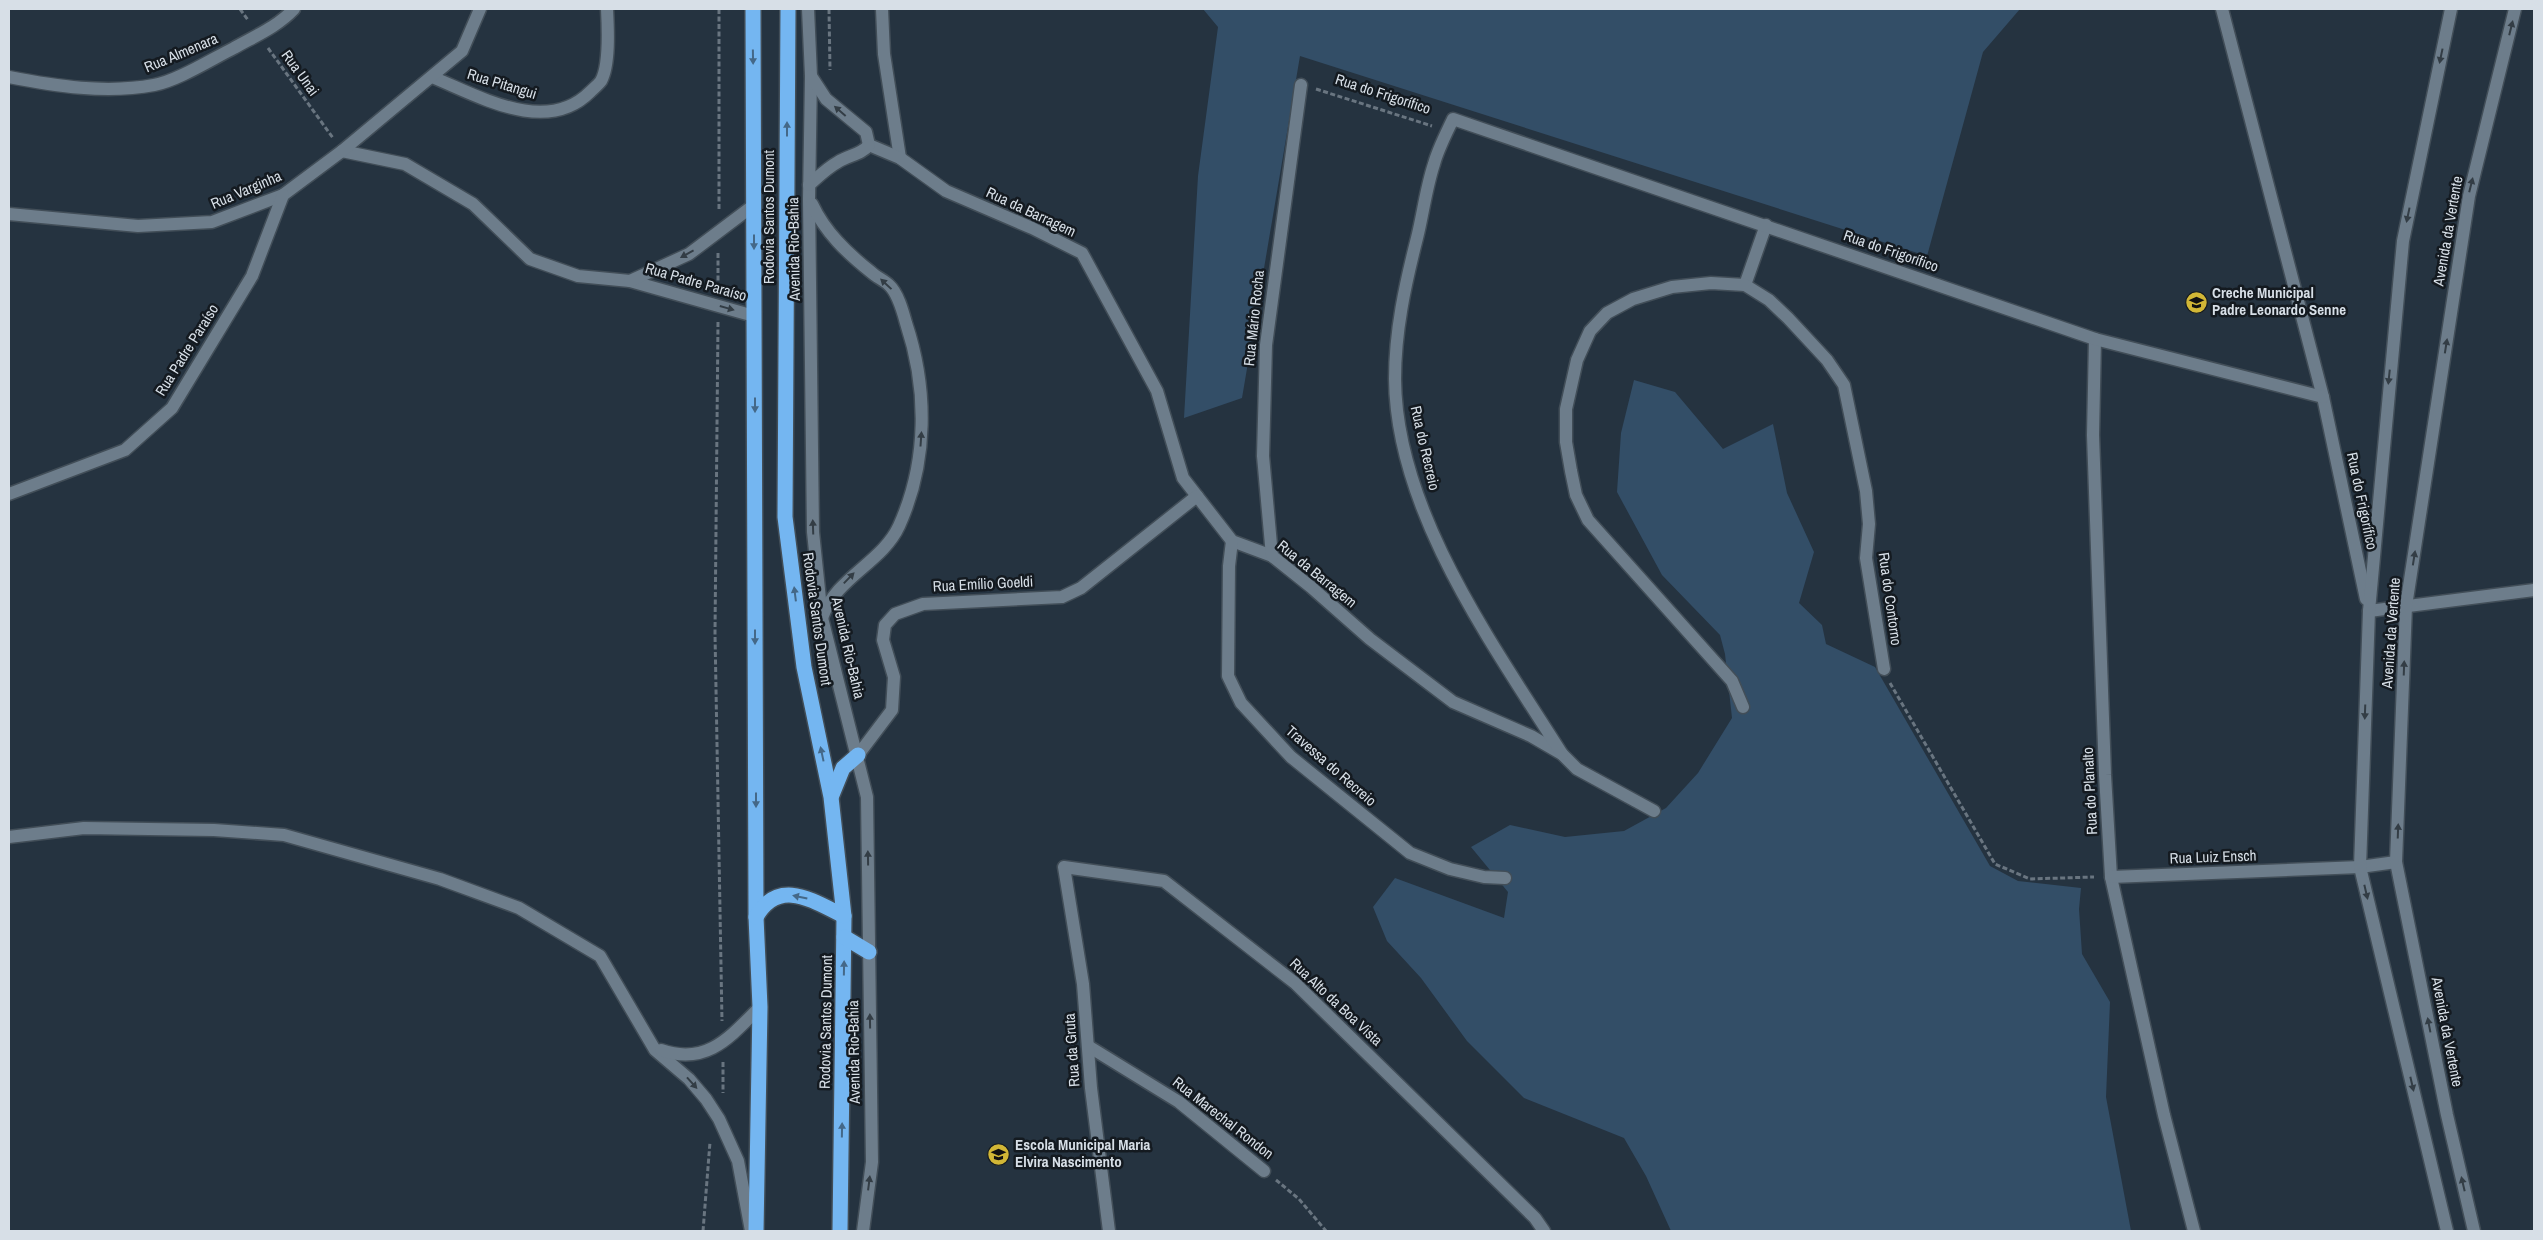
<svg xmlns="http://www.w3.org/2000/svg" width="2543" height="1240" font-family="'Archivo Narrow',sans-serif">
<style>
.green{fill:#334e67}
.lines{fill:none;stroke-linecap:round;stroke-linejoin:round}
.minor-casing{stroke:#424e58;stroke-width:15}
.highway-casing{stroke:#424e58;stroke-width:18}
.path{stroke:#697580;stroke-width:3;stroke-dasharray:5 2.5;stroke-linecap:butt}
.minor{stroke:#6d7d8b;stroke-width:12}
.highway{stroke:#74b6f1;stroke-width:15}
.oneway{fill:#333d45}
.oneway2{fill:#446888}
.labels{text-anchor:middle;stroke-width:5;stroke-linejoin:round;paint-order:stroke}
.street-label{font-size:15px;fill:#d7dfe7;stroke:#141a20}
.poi-label{font-size:15px;font-weight:bold;fill:#d7dfe7;stroke:#141a20;text-anchor:start}
</style>
<rect width="100%" height="100%" fill="#253340"/>
<g class="green">
<polygon points="1203,9 2020,9 1983,52 1927,256 1300,56 1242,398 1184,418 1198,176 1218,27"/>
<polygon points="1634,380 1675,392 1723,449 1773,424 1787,493 1814,552 1799,603 1822,625 1826,644 1875,667 1990,866 2018,881 2081,888 2079,909 2082,954 2110,1002 2106,1097 2131,1231 1671,1231 1646,1176 1624,1138 1524,1098 1467,1041 1421,978 1387,941 1373,907 1395,878 1504,918 1508,892 1471,847 1510,825 1565,837 1624,831 1666,808 1698,773 1732,718 1725,654 1720,635 1662,575 1617,492 1621,433"/>
</g>
<g class="lines">
<defs>
<g id="minor">
<polyline points="808,9 811,76 809,199 813,532 822,618 867,797 872,1162 863,1231"/>
<polyline points="882,9 884,54 900,158"/>
<polyline points="2222,9 2323,397 2366,599"/>
<polyline points="811,76 826,99 866,132 869,145"/>
<path d="M9 77C55 86 106 94 154 85 177 81 212 59 234 48 255 36 277 27 294 9"/>
<path d="M432 77C479 96 546 136 590 92 593 89 598 85 601 81 610 65 608 28 607 9"/>
<polyline points="869,145 900,158 946,191 1032,228 1082,253 1157,391 1183,478 1232,541 1272,556 1311,587 1370,639 1453,702 1531,736 1562,754 1577,769 1654,811"/>
<polyline points="342,151 405,164 473,204 530,259 578,276 630,281 754,316"/>
<path d="M809 185C818 177 827 168 838 162 849 155 861 155 869 145"/>
<path d="M812 204C825 232 847 253 871 272 876 277 884 280 889 285 898 293 903 312 906 323 928 389 928 462 899 526 882 563 836 577 822 618"/>
<polyline points="9,214 138,226 212,222 283,195 342,151 462,51 480,9"/>
<polyline points="630,281 689,254 754,205"/>
<polyline points="1745,285 1766,225"/>
<polyline points="2095,339 2093,435 2105,775 2111,877 2164,1115 2194,1231"/>
<polyline points="9,494 125,450 172,408 252,276 283,195"/>
<polyline points="1232,541 1229,566 1228,676 1241,703 1291,757 1410,853 1450,869 1484,877 1505,878"/>
<polyline points="1272,556 1263,456 1266,345 1301,85"/>
<polyline points="2369,611 2534,590"/>
<polyline points="1743,707 1732,681 1588,520 1576,495 1571,471 1566,442 1566,409 1577,360 1590,331 1607,313 1633,299 1672,287 1711,283 1745,285 1769,300 1788,318 1827,360 1844,385 1866,491 1869,524 1866,558 1884,669"/>
<path d="M1562 754C1494 646 1396 512 1395 379 1395 331 1405 285 1417 238 1423 214 1426 188 1434 164 1438 149 1446 134 1453 119L2095 339 2323 397"/>
<polyline points="858,755 892,710 894,677 883,640 885,625 895,614 923,604 1062,597 1081,588 1197,496"/>
<polyline points="9,837 84,828 214,830 284,835 440,879 519,908 600,956 655,1050 689,1079 706,1099 719,1119 738,1161 751,1231"/>
<polyline points="2111,877 2360,867 2396,862"/>
<polyline points="1088,1046 1179,1102 1264,1171"/>
<path d="M661 1050C707 1066 730 1037 760 1007"/>
<polyline points="1109,1231 1091,1088 1083,984 1064,867 1164,881 1295,983 1535,1218 1544,1231"/>
<polyline points="2447,1231 2360,867 2369,611 2403,241 2451,9"/>
<polyline points="2474,1231 2447,1115 2396,862 2406,606 2469,196 2515,9"/>
</g>
<g id="highway">
<polyline points="753,9 756,917 760,1007 756,1231"/>
<polyline points="788,9 785,517 804,667 831,797 844,916 840,1231"/>
<polyline points="832,795 843,768 858,755"/>
<path d="M756 917C779 877 813 901 844 916"/>
<polyline points="844,937 869,952"/>
</g>
</defs>
<use href="#minor" class="minor-casing"/>
<use href="#highway" class="highway-casing"/>
<g class="path">
<polyline points="240,9 248,20"/>
<polyline points="719,9 719,211"/>
<polyline points="829,9 830,70"/>
<polyline points="268,48 333,138"/>
<polyline points="1316,89 1432,126"/>
<polyline points="718,288 718,252"/>
<polyline points="718,322 715,633 722,1021"/>
<polyline points="1890,683 1995,864 2030,879 2094,877"/>
<polyline points="723,1062 723,1093"/>
<polyline points="1276,1180 1299,1199 1326,1231"/>
<polyline points="703,1231 710,1142"/>
</g>
<use href="#minor" class="minor"/>
<use href="#highway" class="highway"/>
</g>
<defs><path id="oneway-solid" d="M-6-.8H1V-3.2L6.5 0L1 3.2V.8H-6Z" transform="scale(1.25)"/></defs>
<g class="oneway">
<use href="#oneway-solid" transform="translate(2511 28) rotate(-76)"/>
<use href="#oneway-solid" transform="translate(2441 56) rotate(102)"/>
<use href="#oneway-solid" transform="translate(840 111) rotate(-139)"/>
<use href="#oneway-solid" transform="translate(2471 185) rotate(-76)"/>
<use href="#oneway-solid" transform="translate(2408 215) rotate(102)"/>
<use href="#oneway-solid" transform="translate(687 254) rotate(151)"/>
<use href="#oneway-solid" transform="translate(886 284) rotate(-137)"/>
<use href="#oneway-solid" transform="translate(727 308) rotate(16)"/>
<use href="#oneway-solid" transform="translate(2446 346) rotate(-81)"/>
<use href="#oneway-solid" transform="translate(2389 377) rotate(96)"/>
<use href="#oneway-solid" transform="translate(921 439) rotate(-86)"/>
<use href="#oneway-solid" transform="translate(813 527) rotate(-92)"/>
<use href="#oneway-solid" transform="translate(2414 558) rotate(-81)"/>
<use href="#oneway-solid" transform="translate(849 578) rotate(-46)"/>
<use href="#oneway-solid" transform="translate(2404 668) rotate(-88)"/>
<use href="#oneway-solid" transform="translate(2365 712) rotate(92)"/>
<use href="#oneway-solid" transform="translate(2398 831) rotate(-88)"/>
<use href="#oneway-solid" transform="translate(868 858) rotate(-91)"/>
<use href="#oneway-solid" transform="translate(2366 892) rotate(77)"/>
<use href="#oneway-solid" transform="translate(870 1021) rotate(-91)"/>
<use href="#oneway-solid" transform="translate(2429 1025) rotate(-101)"/>
<use href="#oneway-solid" transform="translate(692 1083) rotate(48)"/>
<use href="#oneway-solid" transform="translate(2412 1084) rotate(77)"/>
<use href="#oneway-solid" transform="translate(869 1183) rotate(-83)"/>
<use href="#oneway-solid" transform="translate(2463 1184) rotate(-103)"/>
</g>
<g class="oneway2">
<use href="#oneway-solid" transform="translate(753 57) rotate(89)"/>
<use href="#oneway-solid" transform="translate(787 129) rotate(-90)"/>
<use href="#oneway-solid" transform="translate(754 242) rotate(90)"/>
<use href="#oneway-solid" transform="translate(755 405) rotate(90)"/>
<use href="#oneway-solid" transform="translate(795 594) rotate(-97)"/>
<use href="#oneway-solid" transform="translate(755 637) rotate(90)"/>
<use href="#oneway-solid" transform="translate(822 754) rotate(-102)"/>
<use href="#oneway-solid" transform="translate(756 800) rotate(90)"/>
<use href="#oneway-solid" transform="translate(800 897) rotate(-168)"/>
<use href="#oneway-solid" transform="translate(844 968) rotate(-89)"/>
<use href="#oneway-solid" transform="translate(842 1130) rotate(-89)"/>
</g>
<defs>
<symbol id="school-disc" viewBox="-11 -11 22 22"><circle r="9.5" fill="#d2b736" stroke="#141a20"/><path d="M0-5L7-2L0 1L-7-2ZM-4 1L0 2.5L4 1V4Q0 6-4 4Z" fill="#111"/></symbol>
</defs>
<g fill-rule="evenodd">
<use href="#school-disc" x="2184" y="290" width="25" height="25"/>
<use href="#school-disc" x="986" y="1142" width="25" height="25"/>
</g>
<g class="labels">
<g class="street-label">
<text transform="translate(181 53) rotate(-23)" y="5">Rua Almenara</text>
<text transform="translate(300 73) rotate(54)" y="5">Rua Unai</text>
<text transform="translate(502 84) rotate(17)" y="5">Rua Pitangui</text>
<text transform="translate(1383 94) rotate(18)" y="5">Rua do Frigorífico</text>
<text transform="translate(246 190) rotate(-23)" y="5">Rua Varginha</text>
<text transform="translate(1031 212) rotate(25)" y="5">Rua da Barragem</text>
<text transform="translate(769 217) rotate(-90)" y="5">Rodovia Santos Dumont</text>
<text transform="translate(2448 231) rotate(-80)" y="5">Avenida da Vertente</text>
<text transform="translate(794 249) rotate(-91)" y="5">Avenida Rio-Bahia</text>
<text transform="translate(1891 251) rotate(19)" y="5">Rua do Frigorífico</text>
<text transform="translate(696 282) rotate(16)" y="5">Rua Padre Paraíso</text>
<text transform="translate(1254 318) rotate(-84)" y="5">Rua Mário Rocha</text>
<text transform="translate(187 350) rotate(-58)" y="5">Rua Padre Paraíso</text>
<text transform="translate(1425 448) rotate(77)" y="5">Rua do Recreio</text>
<text transform="translate(2362 501) rotate(78)" y="5">Rua do Frigorífico</text>
<text transform="translate(1317 574) rotate(39)" y="5">Rua da Barragem</text>
<text transform="translate(983 584) rotate(-3)" y="5">Rua Emílio Goeldi</text>
<text transform="translate(1890 599) rotate(82)" y="5">Rua do Contorno</text>
<text transform="translate(817 619) rotate(82)" y="5">Rodovia Santos Dumont</text>
<text transform="translate(2391 633) rotate(-86)" y="5">Avenida da Vertente</text>
<text transform="translate(848 648) rotate(77)" y="5">Avenida Rio-Bahia</text>
<text transform="translate(1331 766) rotate(41)" y="5">Travessa do Recreio</text>
<text transform="translate(2090 791) rotate(-93)" y="5">Rua do Planalto</text>
<text transform="translate(2213 857) rotate(-2)" y="5">Rua Luiz Ensch</text>
<text transform="translate(1336 1002) rotate(43)" y="5">Rua Alto da Boa Vista</text>
<text transform="translate(826 1022) rotate(-89)" y="5">Rodovia Santos Dumont</text>
<text transform="translate(2447 1032) rotate(79)" y="5">Avenida da Vertente</text>
<text transform="translate(1072 1050) rotate(-94)" y="5">Rua da Gruta</text>
<text transform="translate(854 1052) rotate(-91)" y="5">Avenida Rio-Bahia</text>
<text transform="translate(1223 1118) rotate(38)" y="5">Rua Marechal Rondon</text>
</g>
<g class="poi-label">
<text x="2212" y="298">Creche Municipal<tspan x="2212" dy="17">Padre Leonardo Senne</tspan></text>
<text x="1015" y="1150">Escola Municipal Maria<tspan x="1015" dy="17">Elvira Nascimento</tspan></text>
</g>
</g>
<rect width="2543" height="1240" fill="none" stroke="#d7dfe7" stroke-width="20"/>
</svg>
